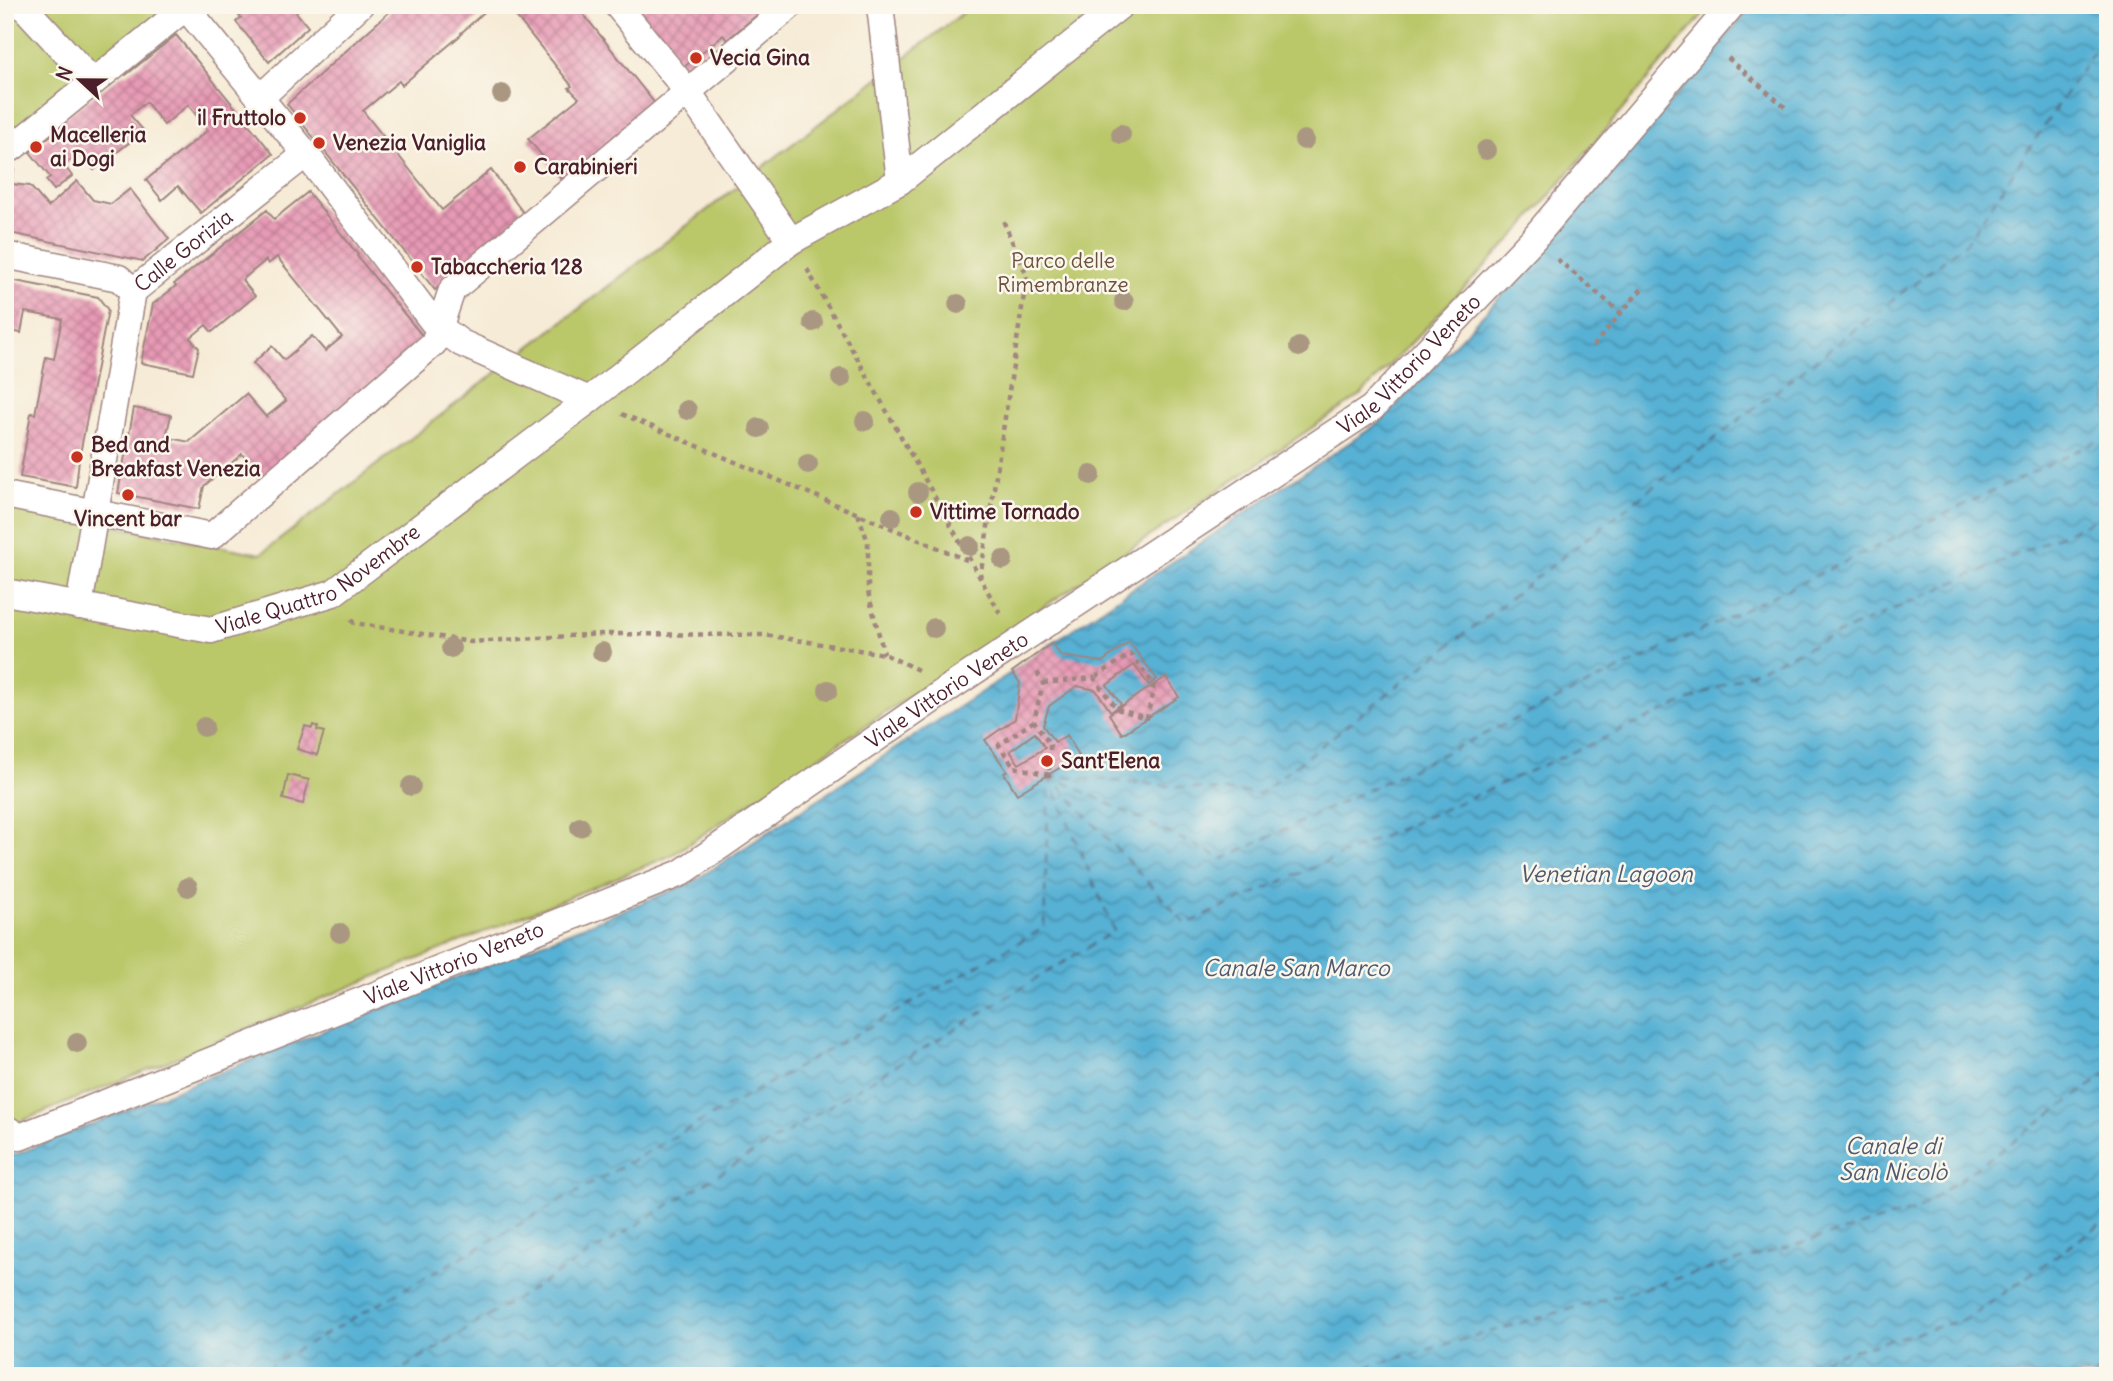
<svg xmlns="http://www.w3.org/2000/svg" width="2113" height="1381" font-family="Delius,sans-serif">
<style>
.green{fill:#bbc86a;stroke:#82744a;stroke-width:2}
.water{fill:url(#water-waves);stroke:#506880;stroke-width:2}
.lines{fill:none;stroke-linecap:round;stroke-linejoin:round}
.ferry{stroke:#4f596f;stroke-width:2;stroke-dasharray:9 7;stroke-linecap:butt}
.building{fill:url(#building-cross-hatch);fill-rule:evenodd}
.pedestrian-casing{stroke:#a08580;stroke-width:29}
.path{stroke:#a08580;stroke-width:4.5;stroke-dasharray:5 5;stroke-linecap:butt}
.pedestrian{stroke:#fff;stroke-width:26}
.tree{fill:#aa9782}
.poi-dot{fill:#c8321e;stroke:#fbf7ec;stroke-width:2.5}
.labels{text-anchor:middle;stroke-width:5;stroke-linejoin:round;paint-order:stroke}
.poi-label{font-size:21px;font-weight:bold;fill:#4a1f2b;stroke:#fbf7ec;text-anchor:start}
.street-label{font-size:21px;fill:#4a1f2b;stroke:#fbf7ec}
.park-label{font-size:21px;fill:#6c523e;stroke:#fbf7ec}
.water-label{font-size:23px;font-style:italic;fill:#4f596f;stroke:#fbf7ec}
</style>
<defs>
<pattern id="water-waves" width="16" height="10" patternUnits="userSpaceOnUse" patternTransform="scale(1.75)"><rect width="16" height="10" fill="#56b1d4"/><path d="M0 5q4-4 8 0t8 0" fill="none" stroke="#498fac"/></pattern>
<pattern id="building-cross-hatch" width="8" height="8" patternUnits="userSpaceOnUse" patternTransform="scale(1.75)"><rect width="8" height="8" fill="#e79ab5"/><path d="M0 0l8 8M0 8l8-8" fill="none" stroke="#bd7d93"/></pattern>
</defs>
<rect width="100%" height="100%" fill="#fbf7ec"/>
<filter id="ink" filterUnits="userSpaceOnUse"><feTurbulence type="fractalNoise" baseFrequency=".0143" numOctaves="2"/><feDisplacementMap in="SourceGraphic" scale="14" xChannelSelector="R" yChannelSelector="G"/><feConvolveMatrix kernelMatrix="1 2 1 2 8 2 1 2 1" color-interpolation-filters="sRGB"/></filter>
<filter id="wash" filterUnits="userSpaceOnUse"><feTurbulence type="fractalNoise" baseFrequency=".00686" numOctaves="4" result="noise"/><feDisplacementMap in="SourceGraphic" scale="28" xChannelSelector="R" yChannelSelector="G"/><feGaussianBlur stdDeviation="1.57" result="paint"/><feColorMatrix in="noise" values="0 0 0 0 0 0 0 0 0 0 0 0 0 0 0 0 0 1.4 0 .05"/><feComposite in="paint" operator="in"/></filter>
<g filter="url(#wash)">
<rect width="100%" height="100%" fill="#f6ebd6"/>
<g class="green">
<polygon points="5,5 163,5 168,11 5,137"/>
<polygon points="973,5 1711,5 1523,227 1361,395 672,855 17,1123 5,1116 5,506 261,554"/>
</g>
<polygon class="water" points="1753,5 2108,5 2108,1376 5,1376 5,1149 15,1155 691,883 1012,672 1052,643 1380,422 1546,249"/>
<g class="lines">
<g class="ferry">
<polyline points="1049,775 1259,794 1967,242 2108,30"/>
<polyline points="1049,775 1186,924 2108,514"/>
<polyline points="1049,775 1223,859 2108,436"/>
<polyline points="251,1376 1044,928 1049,776"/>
<polyline points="391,1376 1114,931 1050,779"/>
<polyline points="1335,1376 1917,1210 2108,1073"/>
<polyline points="1760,1376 1969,1318 2108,1219"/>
<polyline points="2093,1376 2108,1365"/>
</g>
</g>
<g id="blocks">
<g class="building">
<polygon points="230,5 304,5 296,12 308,27 269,62 236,22 241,18"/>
<polygon points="397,5 492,5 461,33 462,34 402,85 399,81 363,111 442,210 491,170 525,215 435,290 287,104"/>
<polygon points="507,5 576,5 657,106 564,182 528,139 579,98 569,88 572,86"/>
<polygon points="633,5 769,5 727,40 723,35 684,67"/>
<polygon points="176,35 273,154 201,213 178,186 162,200 146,180 208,130 188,105 164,125 146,102 130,115 144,131 94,170 80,153 64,165 72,176 54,190 46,180 50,177 30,152 60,128 56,124 125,73 126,75"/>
<polygon points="5,169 14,170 11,184 30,186 48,207 77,181 93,200 111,204 130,189 169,239 143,261 5,232"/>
<polygon points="308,192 358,255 357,256 424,338 261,478 242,454 204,486 199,509 118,493 134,408 171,415 166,437 189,442 246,394 266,417 286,401 253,363 272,346 284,360 312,336 325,351 342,337 277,257 268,264 266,260 242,280 255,296 212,332 206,325 190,338 199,348 193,373 141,363 153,304 176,286 174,284 267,210 274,219"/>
<polygon points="5,279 98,297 108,310 79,459 76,487 20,477 31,413 35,414 46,357 54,359 62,319 25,312 21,333 5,330"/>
<path d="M1129 642 1157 679 1149 685 1134 665 1107 685 1121 704 1111 712 1096 690 1077 686 1049 706 1043 726 1055 742 1067 735 1079 756 1017 794 1004 773 1007 771 985 740 1015 719 1020 683 1012 672 1052 643 1061 656 1102 662ZM1035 733 1045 748 1019 764 1010 751Z"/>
<polygon points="1166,677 1179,697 1122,734 1109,714"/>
<polygon points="313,725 318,727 317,730 324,732 317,755 297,749 305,726 312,728"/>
<polygon points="288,775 309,780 303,804 283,799"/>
</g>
</g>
</g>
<g filter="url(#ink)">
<use href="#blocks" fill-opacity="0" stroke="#a08580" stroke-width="2"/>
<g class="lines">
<defs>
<g id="pedestrian">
<polyline points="22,5 93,82"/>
<polyline points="184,5 306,154 433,322 461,343 589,400"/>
<polyline points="617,5 688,92 791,241"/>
<polyline points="880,5 900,181"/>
<polyline points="260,98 360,5"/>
<polyline points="5,148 12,148 186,7"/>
<path id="s1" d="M5 255 119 278 133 291 306 154"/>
<polyline points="5,495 212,536 434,343 452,290 791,5"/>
<path id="s2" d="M5 592 211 630 333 593 589 400 791 241 900 181 1121 5"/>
<polyline points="79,606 133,291"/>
<path id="s3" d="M5 1128 20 1137 681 873 952 686 1372 408 1534 238 1732 5"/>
</g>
</defs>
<use href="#pedestrian" class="pedestrian-casing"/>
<g class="path">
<polyline points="1728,58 1785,107"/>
<polyline points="1557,259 1622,314"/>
<polyline points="807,269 1001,615"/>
<polyline points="1593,346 1645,285"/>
<polyline points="622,414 969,561"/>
<polyline points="858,514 868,542 868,592 884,654"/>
<polyline points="980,578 1027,276 1002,218"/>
<polyline points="351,620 354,623 471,642 603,634 765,635 884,654 918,670"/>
<polyline points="1043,683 1094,678 1117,709 1147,718 1154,685 1131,654 1094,678"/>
<polyline points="1034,721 999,745 1014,767 1049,775 1050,745 1034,721 1043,683 1036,670"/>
</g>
<use href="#pedestrian" class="pedestrian"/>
</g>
<g class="tree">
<circle cx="502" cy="94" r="10"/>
<circle cx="1121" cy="134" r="10"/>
<circle cx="1304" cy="140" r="10"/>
<circle cx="1486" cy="150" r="10"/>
<circle cx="1124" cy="301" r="10"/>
<circle cx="958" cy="304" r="10"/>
<circle cx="813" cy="322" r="10"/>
<circle cx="1299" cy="347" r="10"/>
<circle cx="841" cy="378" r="10"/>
<circle cx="687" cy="410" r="10"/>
<circle cx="865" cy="421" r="10"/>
<circle cx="759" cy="428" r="10"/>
<circle cx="808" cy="464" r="10"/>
<circle cx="1091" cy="475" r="10"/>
<circle cx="918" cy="492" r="10"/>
<circle cx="892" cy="517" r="10"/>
<circle cx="970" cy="546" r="10"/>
<circle cx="1003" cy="560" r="10"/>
<circle cx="934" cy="628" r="10"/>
<circle cx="451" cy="648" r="10"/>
<circle cx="602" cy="652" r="10"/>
<circle cx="828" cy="690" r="10"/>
<circle cx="204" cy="727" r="10"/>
<circle cx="411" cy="786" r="10"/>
<circle cx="580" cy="827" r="10"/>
<circle cx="188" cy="887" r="10"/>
<circle cx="340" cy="933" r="10"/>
<circle cx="77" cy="1043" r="10"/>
</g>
</g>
<g class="poi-dot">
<circle cx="696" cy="58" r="7"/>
<circle cx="300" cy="118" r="7"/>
<circle cx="319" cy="143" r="7"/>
<circle cx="36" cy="147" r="7"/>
<circle cx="520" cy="167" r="7"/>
<circle cx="417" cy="267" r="7"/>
<circle cx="77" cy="457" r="7"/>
<circle cx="128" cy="495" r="7"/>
<circle cx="916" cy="512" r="7"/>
<circle cx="1047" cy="761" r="7"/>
</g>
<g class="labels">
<g class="poi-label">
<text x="710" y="65">Vecia Gina</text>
<text x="286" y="125" text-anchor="end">il Fruttolo</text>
<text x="50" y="142">Macelleria<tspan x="50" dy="24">ai Dogi</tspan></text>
<text x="333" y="150">Venezia Vaniglia</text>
<text x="534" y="174">Carabinieri</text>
<text x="431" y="274">Tabaccheria 128</text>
<text x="91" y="452">Bed and<tspan x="91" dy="24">Breakfast Venezia</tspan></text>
<text x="930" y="519">Vittime Tornado</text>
<text x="128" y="526" text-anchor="middle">Vincent bar</text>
<text x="1061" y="768">Sant'Elena</text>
</g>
<g class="street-label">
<text dy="7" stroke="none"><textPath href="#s1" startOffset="200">Calle Gorizia</textPath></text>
<text dy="7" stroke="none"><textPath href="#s3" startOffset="1619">Viale Vittorio Veneto</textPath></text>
<text dy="7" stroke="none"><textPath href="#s2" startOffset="329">Viale Quattro Novembre</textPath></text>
<text dy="7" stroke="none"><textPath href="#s3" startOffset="1052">Viale Vittorio Veneto</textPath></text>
<text dy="7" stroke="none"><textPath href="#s3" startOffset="485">Viale Vittorio Veneto</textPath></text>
</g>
<g class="park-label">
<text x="1063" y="268">Parco delle<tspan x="1063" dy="24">Rimembranze</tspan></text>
</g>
<g class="water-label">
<text x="1606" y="882">Venetian Lagoon</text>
<text x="1296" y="976">Canale San Marco</text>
<text x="1893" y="1154">Canale di<tspan x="1893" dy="26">San Nicolò</tspan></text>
</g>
</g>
<rect width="2113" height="1381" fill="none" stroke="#fbf7ec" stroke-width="28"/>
<g transform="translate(80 80) rotate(292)" stroke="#fbf7ec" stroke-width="5" paint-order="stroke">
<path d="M0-5L12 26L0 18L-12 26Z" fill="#4a1f2b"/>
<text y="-10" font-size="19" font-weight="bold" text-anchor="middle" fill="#4a1f2b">N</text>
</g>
</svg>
